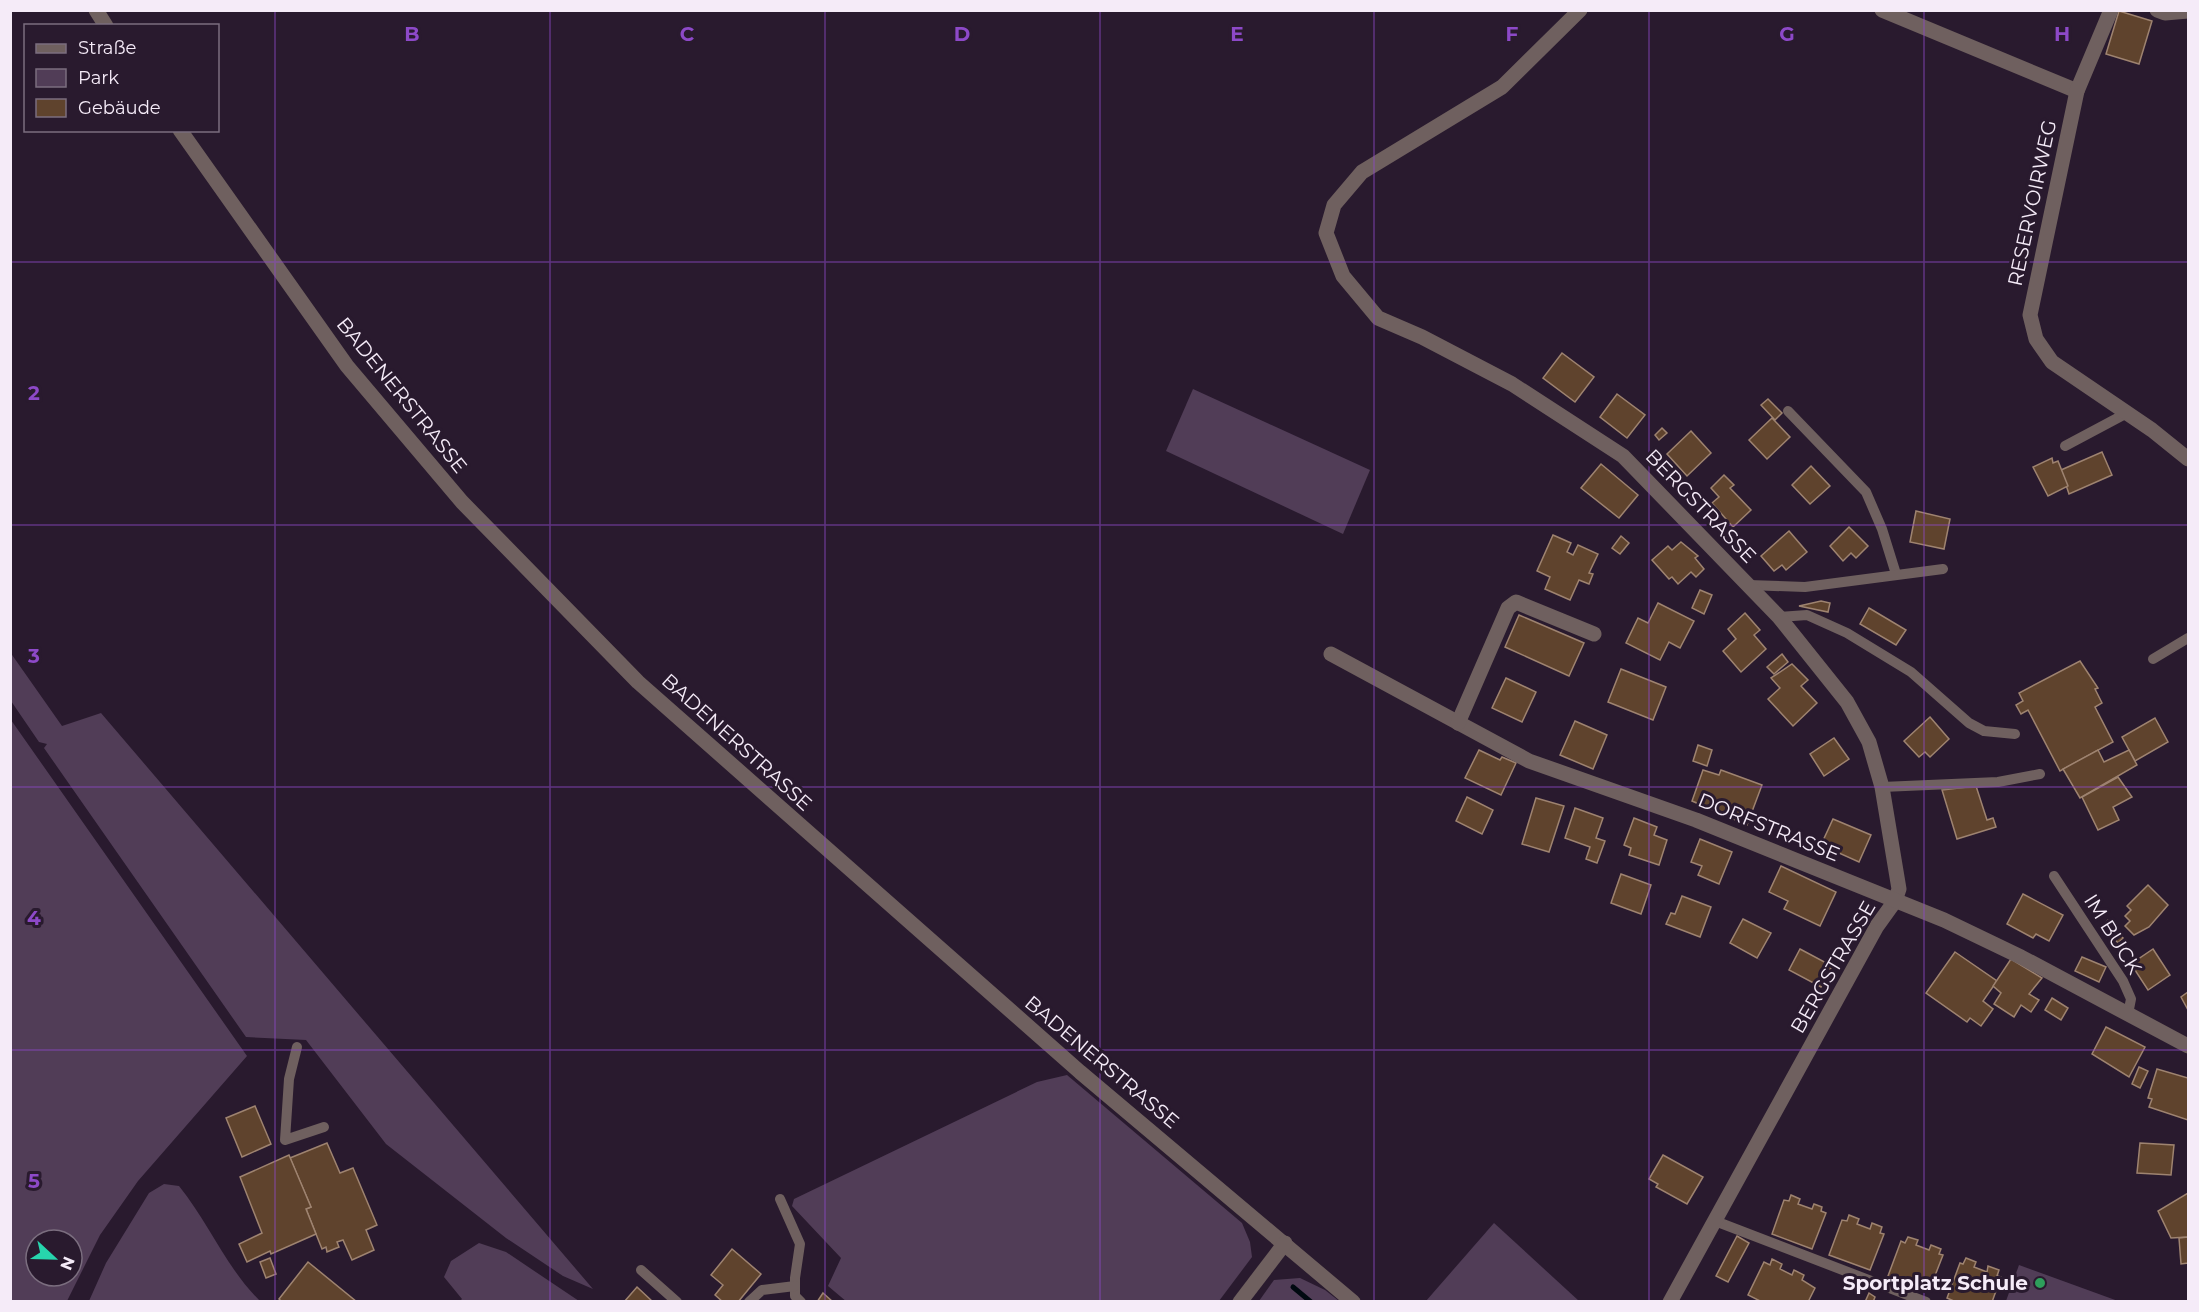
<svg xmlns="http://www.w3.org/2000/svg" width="2199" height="1312" font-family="Montserrat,sans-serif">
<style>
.green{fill:#513d57;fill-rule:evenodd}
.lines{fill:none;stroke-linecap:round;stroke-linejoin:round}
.stream{stroke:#000910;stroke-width:5}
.building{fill:#5f432d;stroke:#9e8370;stroke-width:1.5}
.service{stroke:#6f605f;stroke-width:10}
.minor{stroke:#6f605f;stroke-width:15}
.tertiary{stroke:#6f605f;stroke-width:15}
.grid{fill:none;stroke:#8d49c8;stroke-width:1.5;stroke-opacity:0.55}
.leisure-dot{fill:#2e9e5b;stroke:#291a2e;stroke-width:2}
.labels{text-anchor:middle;stroke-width:6;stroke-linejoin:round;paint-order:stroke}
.street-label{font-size:20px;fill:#f5ebf8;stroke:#291a2e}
.poi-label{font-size:20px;font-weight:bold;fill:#f5ebf8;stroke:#291a2e;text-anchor:end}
.grid-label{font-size:20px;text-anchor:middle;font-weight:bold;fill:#8d49c8;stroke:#291a2e;stroke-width:6;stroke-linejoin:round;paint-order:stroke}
</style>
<rect width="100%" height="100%" fill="#291a2e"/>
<g class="green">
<polygon points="1193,389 1370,470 1343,534 1166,451"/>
<polygon points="10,652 62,726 101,713 593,1289 563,1276 506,1238 386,1144 306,1040 246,1037 44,748 47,744 39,742 11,701"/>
<path d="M11 720 247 1056 138 1181 100 1235 67 1301H11ZM36 1240H72V1276H36Z"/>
<polygon points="1067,1075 1242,1223 1250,1242 1252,1257 1219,1301 847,1302 828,1286 841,1258 792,1206 794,1199 1037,1082"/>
<path d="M164 1184 179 1186C209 1223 227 1269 260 1301H89L106 1263 149 1193Z"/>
<polygon points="1494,1223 1579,1301 1426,1301"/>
<polygon points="479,1243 506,1252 579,1301 460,1301 462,1299 444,1277 451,1261"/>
<polygon points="2019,1265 2118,1301 2006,1301"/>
<polygon points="1300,1278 1325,1290 1339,1301 1259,1301 1274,1280"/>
</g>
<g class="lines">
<polyline class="stream" points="1293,1287 1311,1302"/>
</g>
<g class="building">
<polygon points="2119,11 2152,21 2139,64 2106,54"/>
<polygon points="1562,353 1594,377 1575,402 1543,378"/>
<polygon points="1617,394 1645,415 1627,438 1600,417"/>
<polygon points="1768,399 1782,413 1775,420 1761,405"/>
<polygon points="1772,418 1790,437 1767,459 1749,440"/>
<polygon points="1662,428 1667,433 1659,440 1655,435"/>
<polygon points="1691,431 1711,453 1687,476 1667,454"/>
<polygon points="2102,452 2112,475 2069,494 2061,470"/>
<polygon points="2052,458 2053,463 2058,461 2068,486 2048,496 2033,467"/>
<polygon points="1601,464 1638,495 1619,518 1581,488"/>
<polygon points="1811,466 1830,486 1810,504 1792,485"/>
<polygon points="1724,475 1734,485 1730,488 1751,510 1733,527 1712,503 1719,497 1711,488"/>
<polygon points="1916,511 1950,519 1944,549 1910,542"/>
<polygon points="1849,527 1868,546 1856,558 1851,553 1843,561 1830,546"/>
<polygon points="1789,531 1807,552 1786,570 1782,565 1774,571 1761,556"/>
<polygon points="1553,535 1571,543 1567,552 1573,555 1578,545 1598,554 1589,573 1593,574 1589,584 1579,580 1570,600 1545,589 1550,577 1537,571"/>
<polygon points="1621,536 1629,543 1620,554 1612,548"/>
<polygon points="1681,542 1698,556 1695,558 1704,569 1696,577 1691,572 1678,584 1672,577 1669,579 1652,560 1668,546 1672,550"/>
<polygon points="1700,590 1712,595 1704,614 1692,608"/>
<polygon points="1821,601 1830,603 1828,612 1799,606"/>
<polygon points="1658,603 1694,621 1680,648 1669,642 1660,660 1626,643 1638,618 1648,623"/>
<polygon points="1869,608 1906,630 1896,645 1860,624"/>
<polygon points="1745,613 1760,630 1754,635 1766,649 1741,672 1723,651 1736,639 1728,629"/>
<polygon points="1519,615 1584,643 1569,676 1505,647"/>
<polygon points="1782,654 1788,662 1774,674 1767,667"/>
<polygon points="2080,661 2098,688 2095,689 2102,703 2095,707 2113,742 2060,771 2028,710 2021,714 2016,705 2023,701 2019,693"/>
<polygon points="1792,664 1808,680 1801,686 1817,703 1793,726 1768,699 1780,688 1771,678"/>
<polygon points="1621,669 1666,687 1653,720 1608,702"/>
<polygon points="1506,678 1536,692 1522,722 1492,708"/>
<polygon points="1930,717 1949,739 1930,757 1925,752 1919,757 1904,741"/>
<polygon points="2155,718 2168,742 2135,761 2122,737"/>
<polygon points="1575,721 1607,735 1593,769 1560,755"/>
<polygon points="1834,738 1849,759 1824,776 1810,754"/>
<polygon points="1698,745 1712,750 1707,766 1693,761"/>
<polygon points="1479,750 1500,760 1502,757 1516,763 1501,795 1465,778"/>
<polygon points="2098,750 2104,762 2129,750 2137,765 2080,798 2063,769"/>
<polygon points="1703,770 1719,775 1721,770 1762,785 1747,825 1692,801"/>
<polygon points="2118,777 2132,797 2113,807 2119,820 2098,830 2082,797"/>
<polygon points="1976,786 1987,820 1993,818 1996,827 1957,839 1942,790"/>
<polygon points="1467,797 1493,810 1482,834 1456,821"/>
<polygon points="1536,798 1564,806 1549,852 1522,844"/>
<polygon points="1575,808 1603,818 1596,838 1605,841 1597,863 1586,859 1590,847 1565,838"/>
<polygon points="1634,818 1657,827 1654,835 1667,840 1659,865 1629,855 1631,848 1624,845"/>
<polygon points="1833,819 1871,835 1859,862 1821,845"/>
<polygon points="1700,839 1732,852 1719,884 1698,875 1702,866 1691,862"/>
<polygon points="1781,866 1836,892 1820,926 1784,909 1788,901 1769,892"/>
<polygon points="1621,874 1651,885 1641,914 1611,903"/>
<polygon points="2148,885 2168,905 2149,927 2134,935 2125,926 2130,921 2125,916 2131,910 2127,906"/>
<polygon points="2023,894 2063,915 2049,941 2036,934 2033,938 2007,924"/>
<polygon points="1682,896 1711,907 1700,937 1666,924 1671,913 1675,914"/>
<polygon points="1743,919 1771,933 1757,958 1730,943"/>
<polygon points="2108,920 2123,938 2118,943 2103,925"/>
<polygon points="1800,949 1832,966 1821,987 1789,970"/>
<polygon points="2153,949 2170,975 2148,990 2131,964"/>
<polygon points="1955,952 1997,981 1983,1001 1993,1009 1981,1026 1970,1018 1967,1022 1926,993"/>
<polygon points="2082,957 2106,967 2099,982 2075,971"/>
<polygon points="2011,959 2042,978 2029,994 2039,1000 2031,1012 2021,1005 2014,1017 1994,1004 2001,993 1993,986"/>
<polygon points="2188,992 2188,1010 2181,997"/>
<polygon points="2052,998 2068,1008 2061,1020 2045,1010"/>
<polygon points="2106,1027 2145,1047 2129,1077 2092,1054"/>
<polygon points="2139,1067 2148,1071 2140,1088 2132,1084"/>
<polygon points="2157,1069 2188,1078 2188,1120 2149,1107 2152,1099 2148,1098"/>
<polygon points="255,1106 271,1144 242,1157 226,1118"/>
<polygon points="327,1143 340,1173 353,1168 377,1225 366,1230 374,1250 352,1260 343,1240 337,1242 339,1247 327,1252 326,1247 322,1249 306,1209 311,1207 290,1158"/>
<polygon points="2140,1143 2174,1145 2171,1175 2137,1173"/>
<polygon points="289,1155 311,1207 306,1209 316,1234 271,1254 270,1251 247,1262 239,1244 262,1233 240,1177"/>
<polygon points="1663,1155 1703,1177 1687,1204 1656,1187 1658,1184 1649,1179"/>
<polygon points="2188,1193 2188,1237 2171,1238 2158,1211"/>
<polygon points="1791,1195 1800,1199 1798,1204 1812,1209 1814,1204 1822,1207 1821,1211 1826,1213 1812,1249 1772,1234 1784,1200 1789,1201"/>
<polygon points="1849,1215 1859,1219 1857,1224 1870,1229 1872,1223 1882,1227 1880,1233 1884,1234 1870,1270 1829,1255 1842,1220 1847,1221"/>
<polygon points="1737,1236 1749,1243 1728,1282 1716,1276"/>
<polygon points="1908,1237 1918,1240 1916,1245 1929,1250 1931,1245 1941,1249 1939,1254 1943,1255 1929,1291 1888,1276 1901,1241 1905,1243"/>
<polygon points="2188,1237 2188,1263 2181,1264 2179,1238"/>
<polygon points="732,1249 761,1274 738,1302 723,1302 715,1295 723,1285 711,1275"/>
<polygon points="270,1258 276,1274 266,1278 260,1262"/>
<polygon points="1966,1258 1976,1262 1974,1267 1987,1272 1988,1266 1999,1270 1997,1276 2001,1277 1992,1302 1956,1302 1947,1298 1960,1263 1963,1264"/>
<polygon points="1772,1259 1782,1264 1780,1269 1792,1275 1794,1270 1804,1275 1802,1280 1815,1288 1808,1302 1762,1302 1748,1295 1764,1262 1770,1265"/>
<polygon points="308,1262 357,1302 282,1302 279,1299"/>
<polygon points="637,1287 653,1302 624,1302"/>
<polygon points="823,1293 833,1302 817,1302"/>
<polygon points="1869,1293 1875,1297 1873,1302 1865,1302"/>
</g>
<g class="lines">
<g class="service">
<polyline points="1788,411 1866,492 1882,529 1896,574"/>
<polyline points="2065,446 2127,413"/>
<polyline points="1748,585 1805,587 1943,569"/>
<polyline points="1779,617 1807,615 1847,633 1911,672 1969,723 1984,731 2015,734"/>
<polyline points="2153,659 2188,638"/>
<polyline points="1882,787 1998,782 2040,774"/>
<polyline points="2054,876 2123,981 2131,999 2128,1014"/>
<polyline points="297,1047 289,1079 285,1140 324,1127"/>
<polyline points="780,1199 800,1244 795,1278 795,1296 801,1302"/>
<polyline points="1715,1221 1926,1302"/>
<polyline points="641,1270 677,1302"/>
<polyline points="749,1302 762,1290 795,1286"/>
</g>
<g class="minor">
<polyline points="1580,10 1502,87 1362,172 1334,205 1326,233 1343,276 1378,318 1422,337 1512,384 1623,456 1779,617 1847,702 1869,742 1882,787 1899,889 1895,901 1877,926 1670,1302"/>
<polyline points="1882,10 2077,91"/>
<polyline points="2111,10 2077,91 2030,315 2036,339 2052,362 2152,430 2188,459"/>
<polyline points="2157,10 2165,13 2188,11"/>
<polyline points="1331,654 1529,761 1696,820 1944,920 2021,957 2188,1046"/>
<polyline points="1458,723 1508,608 1516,602 1594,634"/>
</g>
<g class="tertiary">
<polyline points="96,10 106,26"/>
<polyline points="180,130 347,366 462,502 638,682 1080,1072 1353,1302"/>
<polyline points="1240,1302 1285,1243"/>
</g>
</g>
<path class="grid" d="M275 10V1302M550 10V1302M825 10V1302M1100 10V1302M1374 10V1302M1649 10V1302M1924 10V1302M10 262H2188M10 525H2188M10 787H2188M10 1050H2188"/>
<circle class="leisure-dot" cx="2040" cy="1283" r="6"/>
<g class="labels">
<g class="street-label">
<text transform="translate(2032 203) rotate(-78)" y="7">RESERVOIRWEG</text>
<text transform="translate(402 395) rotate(51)" y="7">BADENERSTRASSE</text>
<text transform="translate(1701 506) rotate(46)" y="7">BERGSTRASSE</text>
<text transform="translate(737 742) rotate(42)" y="7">BADENERSTRASSE</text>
<text transform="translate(1769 827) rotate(22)" y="7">DORFSTRASSE</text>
<text transform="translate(2113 934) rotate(58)" y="7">IM BUCK</text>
<text transform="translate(1833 967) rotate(-60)" y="7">BERGSTRASSE</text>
<text transform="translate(1102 1062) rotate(40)" y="7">BADENERSTRASSE</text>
</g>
<g class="poi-label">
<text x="2028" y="1290">Sportplatz Schule</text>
</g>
</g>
<g class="grid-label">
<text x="412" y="41">B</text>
<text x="687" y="41">C</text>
<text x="962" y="41">D</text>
<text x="1237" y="41">E</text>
<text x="1512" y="41">F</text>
<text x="1787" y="41">G</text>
<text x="2062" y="41">H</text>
<text x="34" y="400">2</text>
<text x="34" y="663">3</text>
<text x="34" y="925">4</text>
<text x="34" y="1188">5</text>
</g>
<rect width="2199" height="1312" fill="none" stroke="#f5ebf8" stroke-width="24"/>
<rect x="24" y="24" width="195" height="108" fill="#291a2e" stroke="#7b6e7f" stroke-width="1.5"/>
<rect x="36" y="44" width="30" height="9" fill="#6f605f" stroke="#7b6e7f" stroke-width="1.5"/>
<text x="78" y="54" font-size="18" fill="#f5ebf8">Straße</text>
<rect x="36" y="69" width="30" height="18" fill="#513d57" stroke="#7b6e7f" stroke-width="1.5"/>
<text x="78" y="84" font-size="18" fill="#f5ebf8">Park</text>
<rect x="36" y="99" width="30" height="18" fill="#5f432d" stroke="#7b6e7f" stroke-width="1.5"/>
<text x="78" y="114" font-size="18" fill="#f5ebf8">Gebäude</text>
<g transform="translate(54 1258) rotate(112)"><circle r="28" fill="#291a2e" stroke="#7b6e7f" stroke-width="1.5"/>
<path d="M0-4.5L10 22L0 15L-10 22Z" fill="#27d5ad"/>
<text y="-9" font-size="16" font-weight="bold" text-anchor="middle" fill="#f5ebf8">N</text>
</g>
</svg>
